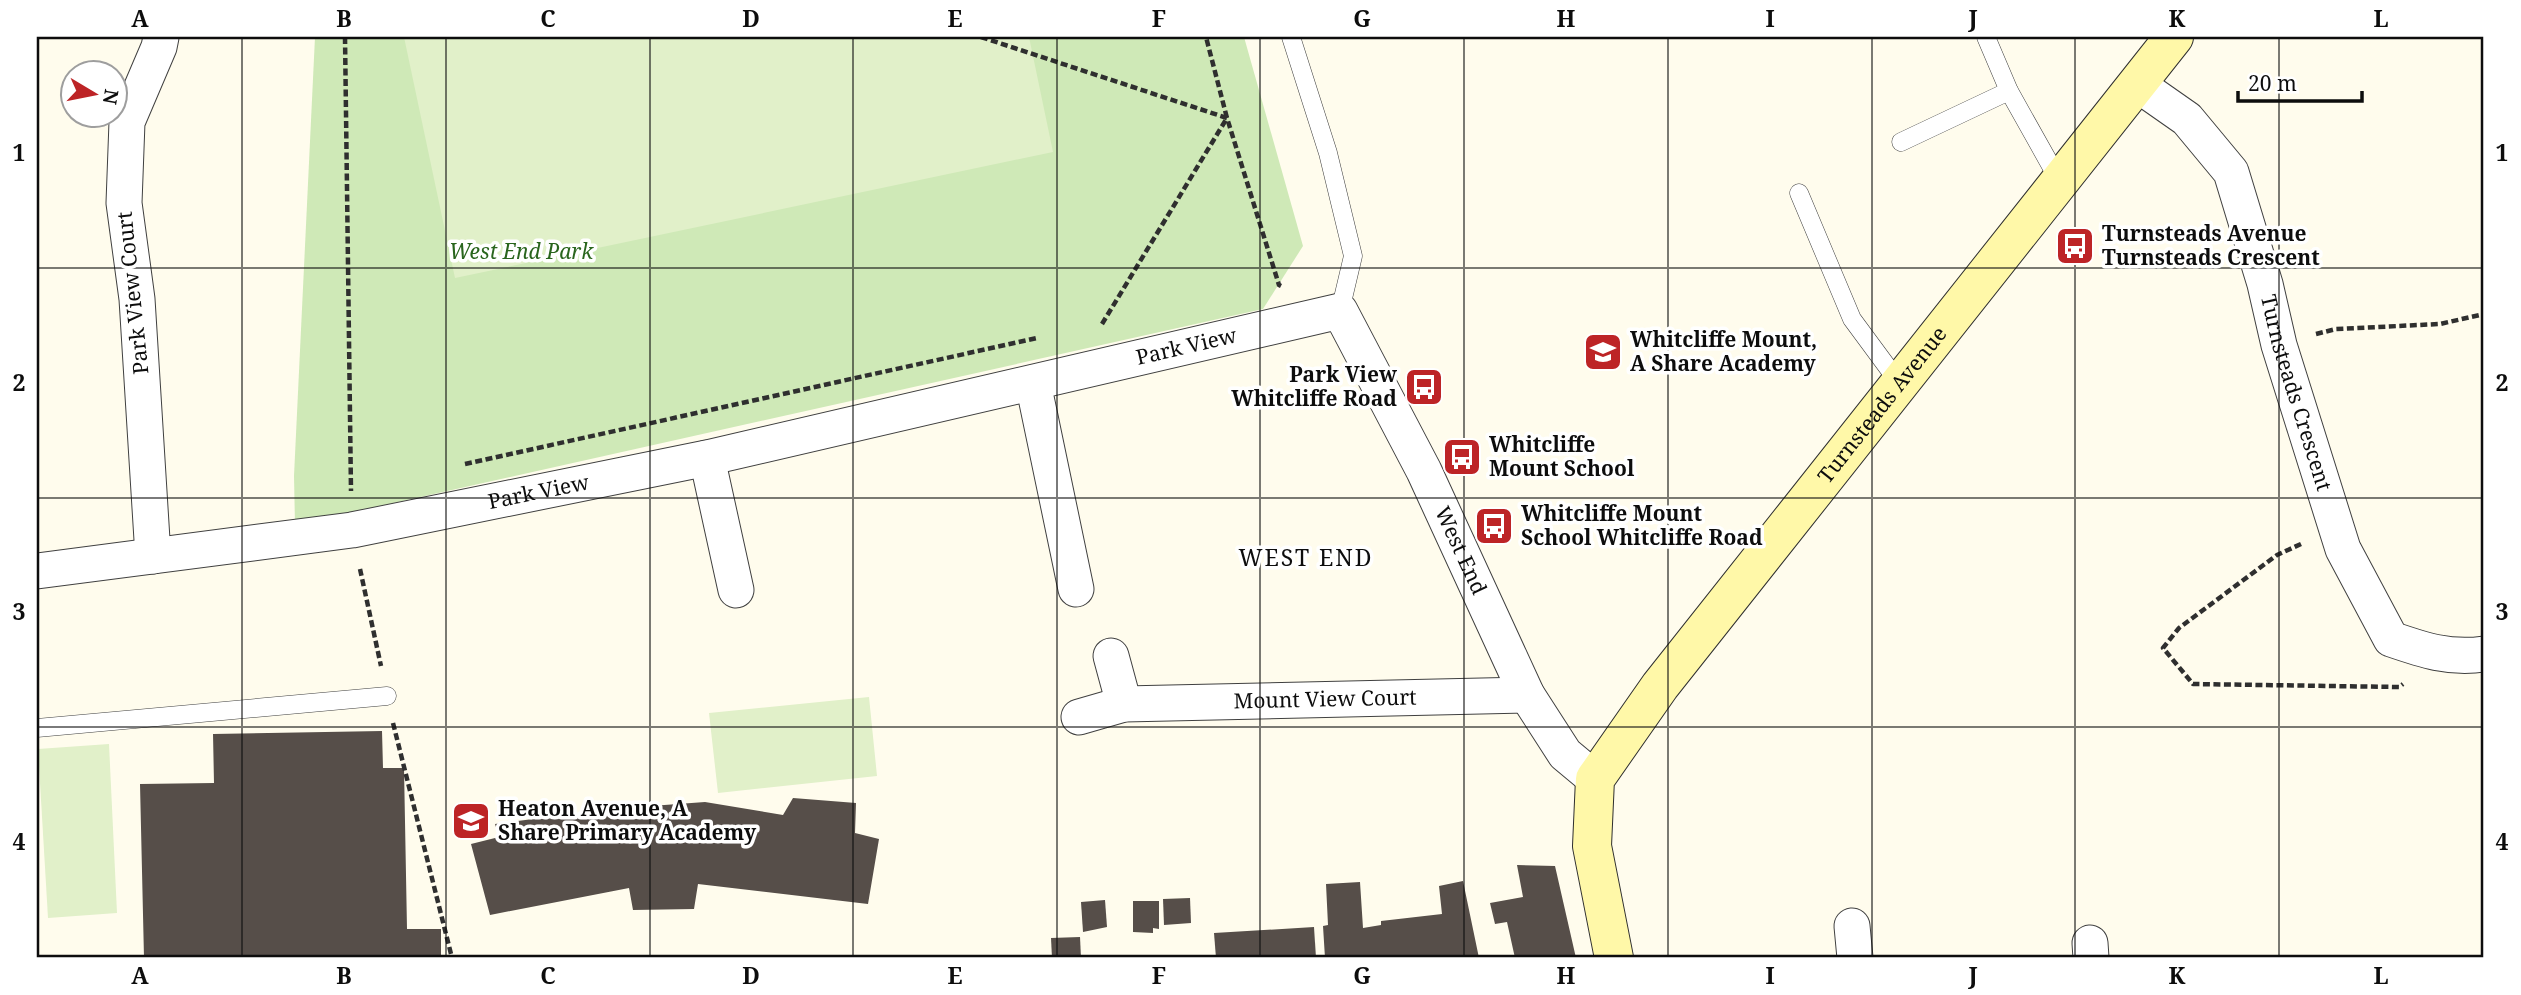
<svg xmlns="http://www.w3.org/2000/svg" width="2521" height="995" font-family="'Noto Serif',serif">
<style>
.green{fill:#cfe9b7}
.pitch{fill:#e1f0c9}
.building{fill:#564e49}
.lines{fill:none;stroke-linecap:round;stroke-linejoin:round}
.service-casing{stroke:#404040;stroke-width:19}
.minor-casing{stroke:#404040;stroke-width:37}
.secondary-casing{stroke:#2f2f2f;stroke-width:40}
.path{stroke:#2f2f2f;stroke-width:4.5;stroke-dasharray:7 3.5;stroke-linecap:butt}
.service{stroke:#fff;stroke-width:18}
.minor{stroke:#fff;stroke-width:35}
.secondary{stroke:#fff8a8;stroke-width:38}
.grid{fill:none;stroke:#0d0d0d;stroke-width:2;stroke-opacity:0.55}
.labels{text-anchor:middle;stroke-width:7;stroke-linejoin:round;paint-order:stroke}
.poi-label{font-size:21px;font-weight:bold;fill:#0d0d0d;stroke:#fff;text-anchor:start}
.park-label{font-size:21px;font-style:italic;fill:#29651d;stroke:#fff}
.street-label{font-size:21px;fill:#0d0d0d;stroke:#fff}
.neighbourhood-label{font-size:23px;letter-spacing:2px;fill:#0d0d0d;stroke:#fff}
.neatline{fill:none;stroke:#0d0d0d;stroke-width:2.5}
.grid-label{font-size:23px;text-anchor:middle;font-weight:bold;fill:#0d0d0d}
</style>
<rect width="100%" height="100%" fill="#fffced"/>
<polygon class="green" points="315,37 1244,37 1303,246 1263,309 295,525 294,476"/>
<g class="pitch">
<polygon points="404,37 1029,37 1053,152 455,278"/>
<polygon points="869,697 877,776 718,793 709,713"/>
<polygon points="109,744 117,913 48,918 38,749"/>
</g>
<g class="building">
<polygon points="382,731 383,768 404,768 407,929 441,929 441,958 144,958 140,784 214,783 213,734"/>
<polygon points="793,798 856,803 855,833 879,839 868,904 698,884 694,909 633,910 629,888 490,915 471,844 499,837 495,824 610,809 705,802 783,815"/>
<polygon points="1517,865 1555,866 1576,958 1515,958 1507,922 1495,924 1490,903 1523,897"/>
<polygon points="1463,881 1479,958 1325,958 1323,926 1328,925 1326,884 1360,882 1363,928 1381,925 1381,921 1442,914 1439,886"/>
<polygon points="1190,898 1191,923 1164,925 1163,899"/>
<polygon points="1105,900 1107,927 1083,932 1081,902"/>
<polygon points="1133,901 1159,901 1159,929 1153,928 1153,933 1133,932"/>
<polygon points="1314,927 1316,958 1216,958 1214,933"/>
<polygon points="1080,937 1081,958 1052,958 1051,938"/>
</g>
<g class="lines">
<defs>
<g id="service">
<polyline points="1291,37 1328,153 1353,256 1340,311"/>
<polyline points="1986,37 2009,91 2060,182"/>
<polyline points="1901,142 2009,91"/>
<polyline points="1799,193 1852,319 1900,384"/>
<polyline points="37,728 387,696"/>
</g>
<g id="minor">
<path id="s1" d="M2137 84 2187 119 2231 172 2265 284 2279 345 2343 549 2391 639C2423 650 2449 659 2484 654"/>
<polyline points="1033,383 1076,589"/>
<polyline points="707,458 736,590"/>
<polyline points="153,556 137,299 124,203 127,122 159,47 161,37"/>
<path id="s2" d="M37 571 352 530 707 458 1340 311 1424 471 1527 695 1565 754 1595 779"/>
<polyline points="1111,656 1124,704"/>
<path id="s3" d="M1079 717 1124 704 1527 695"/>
<polyline points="1852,926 1855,958"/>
<polyline points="2090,943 2091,958"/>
</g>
<g id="secondary">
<path id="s4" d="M1614 958 1592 846 1595 779 1660 686 2174 37"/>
</g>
</defs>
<use href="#service" class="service-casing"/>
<use href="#minor" class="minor-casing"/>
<use href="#secondary" class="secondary-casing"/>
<g class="path">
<polyline points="345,37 351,491"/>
<polyline points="981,37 1227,118 1279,285 1281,286"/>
<polyline points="1102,324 1227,118 1206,37"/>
<polyline points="2316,334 2336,329 2440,324 2484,314"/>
<polyline points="465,464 1037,338"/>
<polyline points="2301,544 2277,555 2179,628 2163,648 2193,684 2399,687 2403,684"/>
<polyline points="360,569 381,666"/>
<polyline points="393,723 452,958"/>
</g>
<use href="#service" class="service"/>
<use href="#minor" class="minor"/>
<use href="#secondary" class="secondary"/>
</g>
<path class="grid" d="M242 37V958M446 37V958M650 37V958M853 37V958M1057 37V958M1260 37V958M1464 37V958M1668 37V958M1872 37V958M2075 37V958M2279 37V958M37 268H2484M37 498H2484M37 727H2484"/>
<defs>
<symbol id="bus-square" viewBox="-11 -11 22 22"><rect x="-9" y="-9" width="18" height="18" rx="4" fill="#bd2426" stroke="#fff"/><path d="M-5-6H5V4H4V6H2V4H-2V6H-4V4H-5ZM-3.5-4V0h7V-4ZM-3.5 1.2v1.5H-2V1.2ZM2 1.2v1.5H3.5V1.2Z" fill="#fff"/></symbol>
<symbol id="school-square" viewBox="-11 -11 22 22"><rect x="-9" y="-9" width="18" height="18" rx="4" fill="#bd2426" stroke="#fff"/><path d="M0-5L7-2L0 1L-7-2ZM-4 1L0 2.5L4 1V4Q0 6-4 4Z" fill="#fff"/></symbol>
</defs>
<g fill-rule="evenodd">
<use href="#bus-square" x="2053" y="224" width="44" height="44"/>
<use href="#school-square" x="1581" y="330" width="44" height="44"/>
<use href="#bus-square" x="1402" y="365" width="44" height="44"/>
<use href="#bus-square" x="1440" y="435" width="44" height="44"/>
<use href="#bus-square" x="1472" y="504" width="44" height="44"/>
<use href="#school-square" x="449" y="799" width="44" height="44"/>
</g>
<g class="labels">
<g class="poi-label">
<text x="2102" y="241">Turnsteads Avenue<tspan x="2102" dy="24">Turnsteads Crescent</tspan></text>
<text x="1630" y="347">Whitcliffe Mount,<tspan x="1630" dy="24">A Share Academy</tspan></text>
<text x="1397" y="382" text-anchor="end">Park View<tspan x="1397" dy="24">Whitcliffe Road</tspan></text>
<text x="1489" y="452">Whitcliffe<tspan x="1489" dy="24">Mount School</tspan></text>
<text x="1521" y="521">Whitcliffe Mount<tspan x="1521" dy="24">School Whitcliffe Road</tspan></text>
<text x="498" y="816">Heaton Avenue, A<tspan x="498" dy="24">Share Primary Academy</tspan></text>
</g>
<g class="park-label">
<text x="521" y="259">West End Park</text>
</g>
<g class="street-label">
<text transform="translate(133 293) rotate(-96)" y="7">Park View Court</text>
<text dy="7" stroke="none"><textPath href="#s2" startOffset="1172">Park View</textPath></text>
<text dy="7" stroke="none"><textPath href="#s1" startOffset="360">Turnsteads Crescent</textPath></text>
<text dy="7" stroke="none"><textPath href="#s4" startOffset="653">Turnsteads Avenue</textPath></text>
<text dy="7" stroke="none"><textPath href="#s2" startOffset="508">Park View</textPath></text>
<text dy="7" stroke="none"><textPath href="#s2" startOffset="1598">West End</textPath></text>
<text dy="7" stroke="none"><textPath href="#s3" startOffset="248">Mount View Court</textPath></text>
</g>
<g class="neighbourhood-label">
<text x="1306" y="566">WEST END</text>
</g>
</g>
<rect width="2521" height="995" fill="none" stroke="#ffffff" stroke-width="77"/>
<g transform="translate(94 94) rotate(100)"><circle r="33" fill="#ffffff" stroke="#9e9e9e" stroke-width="2"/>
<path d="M0-5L12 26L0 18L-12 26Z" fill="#bd2426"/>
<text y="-10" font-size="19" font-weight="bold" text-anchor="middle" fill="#0d0d0d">N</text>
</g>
<path d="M2238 91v10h124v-10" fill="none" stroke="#0d0d0d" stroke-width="3.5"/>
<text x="2248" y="91" font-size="21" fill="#0d0d0d" stroke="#ffffff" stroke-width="5" paint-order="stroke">20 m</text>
<rect x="38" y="38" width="2444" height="918" class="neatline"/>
<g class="grid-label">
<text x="140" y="27">A</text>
<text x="344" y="27">B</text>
<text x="548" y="27">C</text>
<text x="751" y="27">D</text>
<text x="955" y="27">E</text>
<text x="1159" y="27">F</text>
<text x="1362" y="27">G</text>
<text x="1566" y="27">H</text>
<text x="1770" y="27">I</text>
<text x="1973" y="27">J</text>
<text x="2177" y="27">K</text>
<text x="2381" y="27">L</text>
<text x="19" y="161">1</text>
<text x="2502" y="161">1</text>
<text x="19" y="391">2</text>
<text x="2502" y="391">2</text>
<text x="19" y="620">3</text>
<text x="2502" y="620">3</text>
<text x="19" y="850">4</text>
<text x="2502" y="850">4</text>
<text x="140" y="984">A</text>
<text x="344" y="984">B</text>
<text x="548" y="984">C</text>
<text x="751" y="984">D</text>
<text x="955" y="984">E</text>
<text x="1159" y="984">F</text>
<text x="1362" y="984">G</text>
<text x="1566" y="984">H</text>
<text x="1770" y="984">I</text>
<text x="1973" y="984">J</text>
<text x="2177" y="984">K</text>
<text x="2381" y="984">L</text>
</g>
</svg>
